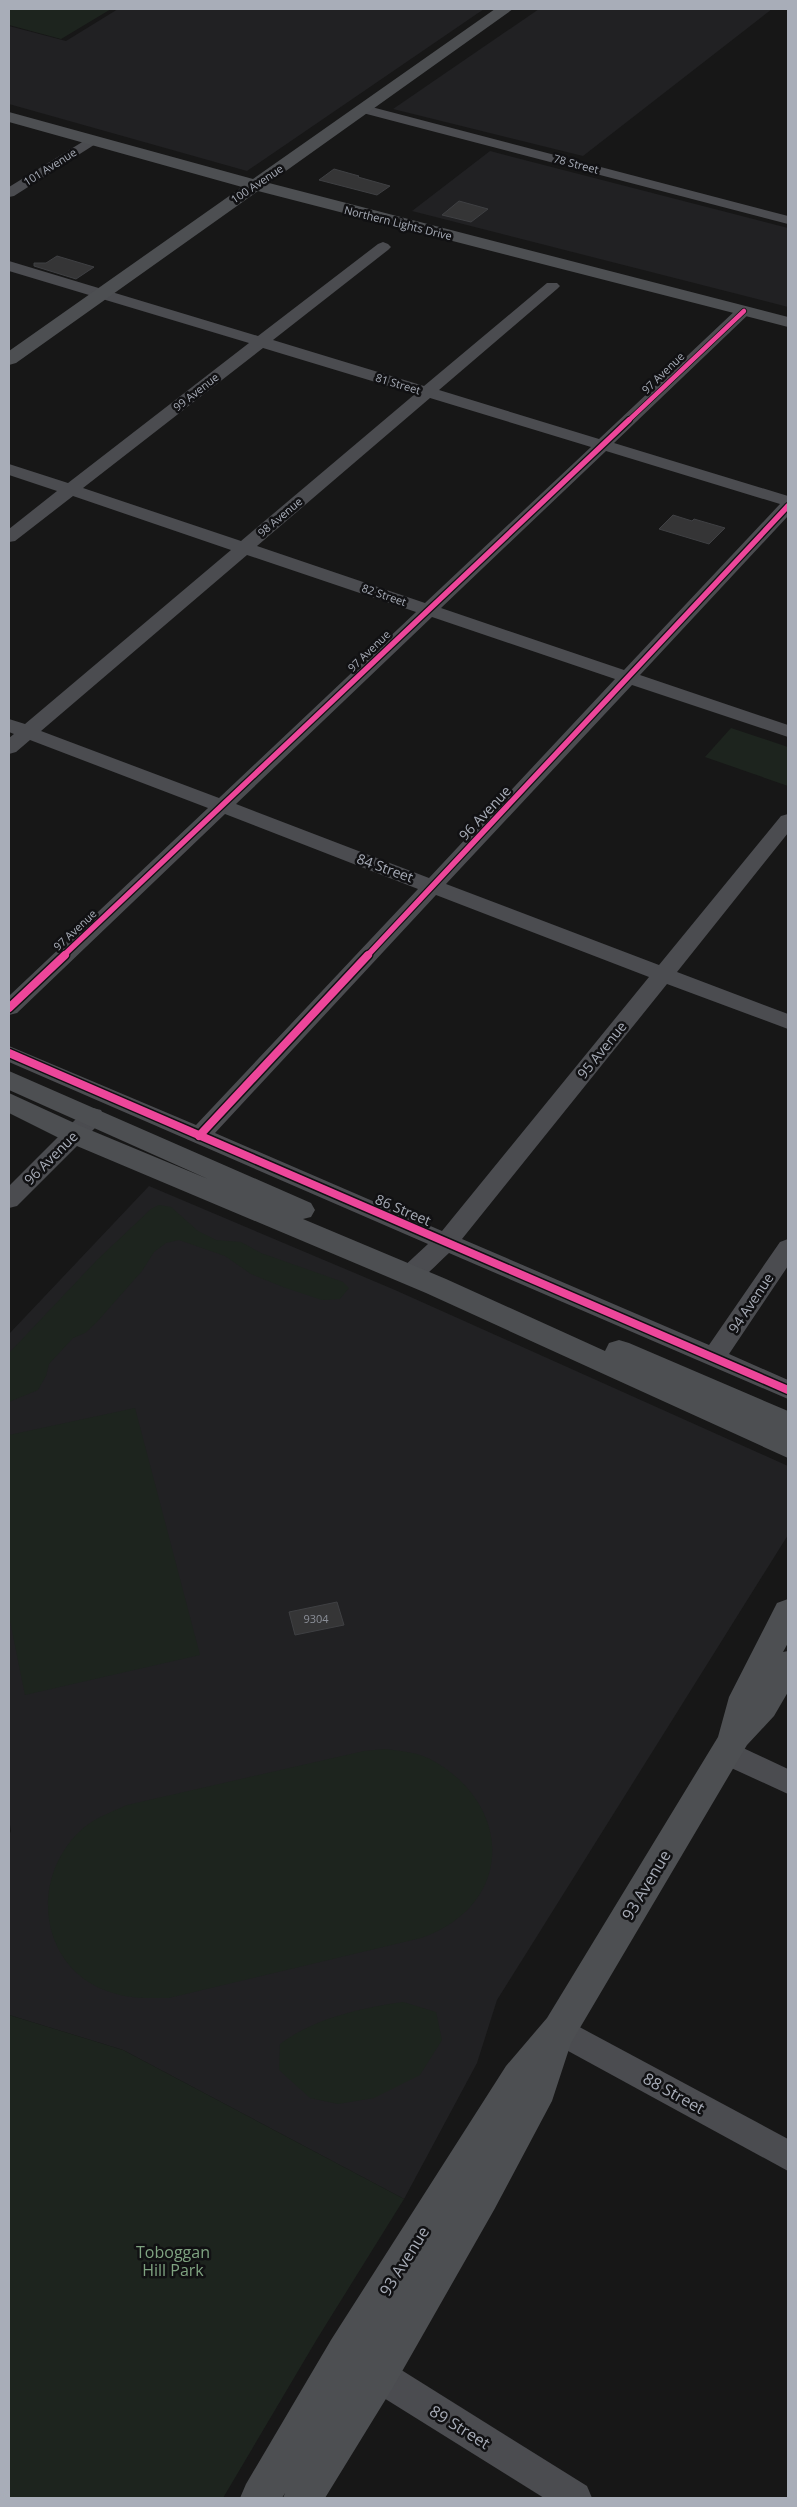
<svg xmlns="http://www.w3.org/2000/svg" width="797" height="2507" font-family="'Open Sans',sans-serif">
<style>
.built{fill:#212123}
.green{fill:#1d241e}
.building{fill:#353536;stroke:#3f4043}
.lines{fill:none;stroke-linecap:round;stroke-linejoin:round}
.minor{fill:#4b4c50;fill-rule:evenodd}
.major{fill:#4d4f52;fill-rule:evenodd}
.cycleway-far2-casing{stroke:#111113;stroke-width:6}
.cycleway-far1-casing{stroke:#111113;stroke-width:8}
.cycleway-casing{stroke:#111113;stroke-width:11}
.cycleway-far2{stroke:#ed469a;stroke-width:4.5}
.cycleway-far1{stroke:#ed469a;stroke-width:5.5}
.cycleway{stroke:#ed469a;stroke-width:8}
.labels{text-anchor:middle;stroke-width:5;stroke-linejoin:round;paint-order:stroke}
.far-street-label{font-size:11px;fill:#a8adb8;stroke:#111113}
.number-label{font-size:11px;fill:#8b8f98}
.street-label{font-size:14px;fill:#a8adb8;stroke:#111113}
.near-street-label{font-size:16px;fill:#a8adb8;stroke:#111113}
.near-park-label{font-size:16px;fill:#7fa381;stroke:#111113}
</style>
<rect width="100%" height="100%" fill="#171717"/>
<g class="built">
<polygon points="118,9 484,9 247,171 9,104 9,26 66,41"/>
<polygon points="539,9 772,9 583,156 393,109"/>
<polygon points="490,151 788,228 788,307 412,211"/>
<polygon points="149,1186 395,1290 788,1466 788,1535 497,2000 477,2063 404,2199 123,2050 9,2015 9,1835 11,1831 9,1819 9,1334"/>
</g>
<g class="green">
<polygon points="9,9 111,9 61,39 9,25"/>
<polygon points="731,728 788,747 788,786 705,757"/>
<polygon points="159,1205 171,1207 198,1231 216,1240 241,1242 261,1253 343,1282 349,1288 340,1299 322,1300 283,1287 251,1274 225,1256 179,1240 166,1243 154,1252 142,1271 96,1323 85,1333 73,1338 49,1364 46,1376 38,1390 9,1402 9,1353 97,1260 151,1209"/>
<polygon points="135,1408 200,1655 25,1695 9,1616 9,1435"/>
<path d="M385 1749C401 1751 416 1752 430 1759 514 1804 515 1905 421 1938L169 1998C150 1998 131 1999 113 1993 41 1972 28 1883 78 1833 92 1819 109 1813 127 1805L364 1751Z"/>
<path d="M403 2002 436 2012 442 2040 420 2075 374 2098 338 2104 310 2098 279 2070 280 2044C315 2018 361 2008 403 2002Z"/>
<polygon points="9,2015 123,2050 404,2199 317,2339 223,2498 9,2498"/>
</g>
<g class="building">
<polygon points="334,169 359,176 358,177 390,186 377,195 319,180"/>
<polygon points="459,201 488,209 471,222 442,215"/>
<polygon points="57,256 94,267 76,279 34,266 34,263 46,263"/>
<polygon points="673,515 692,521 694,519 725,528 709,544 659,529"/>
<polygon points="337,1602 344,1625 295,1635 289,1612"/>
</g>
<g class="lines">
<g class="minor">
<polygon points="364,105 788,216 788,224 359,112 357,109"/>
<polygon points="92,136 97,137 99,140 97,143 14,196 9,197 9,187"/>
<path d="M383 242 388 244 391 247 388 250 273 340 424 386 547 283H557L560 286 557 289 439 390 599 439 738 308H750L752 311 614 443 788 496V516L640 675 788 725V737L632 685 446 884 659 965 781 816 788 814V833L677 972 788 1014V1029L667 984 462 1239 709 1345 780 1242 788 1239V1266L729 1354 788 1380V1399L449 1253C435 1265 420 1287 401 1281L397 1275 401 1269 428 1244 9 1062V1046L196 1125 418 889 225 814 17 1013 9 1015V996L208 808 30 740 16 752 9 754V738L14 734 9 732V719L25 724 231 550 73 496 15 541 9 542V529L57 491 9 475V464L68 483 249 343 9 271V261L258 336 378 244ZM263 348 415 394 241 541 83 488ZM430 398 591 447 425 603 257 546ZM606 451 780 504 624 670 441 608ZM247 555 416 612 219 798 41 731ZM432 617 615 679 429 878 236 804ZM436 895 649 977 442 1231 215 1133Z"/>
<polygon points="93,1108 101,1110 104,1116 101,1122 17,1206 9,1208 9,1186 85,1110"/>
<polygon points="726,1740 788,1769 788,1794 716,1761 712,1752 716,1743"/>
<polygon points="559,2016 788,2139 788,2171 548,2040 544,2030 548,2020"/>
<polygon points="367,2351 379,2356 587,2486 592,2498 544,2498 355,2380 350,2368 355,2356"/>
</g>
<g class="major">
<polygon points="495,9 513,9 269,183 788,317 788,327 258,191 16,363 9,365 9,351 242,187 9,122 9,112 253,179"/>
<polygon points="9,1071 311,1203 315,1210 311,1217 303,1219 446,1279 605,1351 609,1343 619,1340 629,1343 788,1411 788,1458 426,1293 65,1141 9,1113 9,1093 83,1127 208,1179 9,1090"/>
<polygon points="788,1599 788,1643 783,1652 788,1651 788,1692 774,1716 747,1745 571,2043 552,2101 494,2210 392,2389 325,2498 283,2498 285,2493 282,2498 240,2498 246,2484 331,2340 506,2066 547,2018 718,1737 729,1697 777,1603"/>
</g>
<defs>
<polyline id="cycleway-far2" points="628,421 744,311"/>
<g id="cycleway-far1">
<polyline points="63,956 629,420"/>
<polyline points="367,956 788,506"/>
</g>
<g id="cycleway">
<polyline points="9,1008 65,955"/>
<polyline points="9,1053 788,1390"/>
<polyline points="199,1136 368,955"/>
</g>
</defs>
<use href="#cycleway-far2" class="cycleway-far2-casing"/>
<use href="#cycleway-far1" class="cycleway-far1-casing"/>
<use href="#cycleway" class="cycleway-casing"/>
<use href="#cycleway-far2" class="cycleway-far2"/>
<use href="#cycleway-far1" class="cycleway-far1"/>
<use href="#cycleway" class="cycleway"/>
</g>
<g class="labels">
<g class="far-street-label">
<text transform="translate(576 164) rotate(15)" y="4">78 Street</text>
<text transform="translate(50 167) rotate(-32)" y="4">101 Avenue</text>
<text transform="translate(257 184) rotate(-34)" y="4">100 Avenue</text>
<text transform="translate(398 223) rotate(14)" y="4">Northern Lights Drive</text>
<text transform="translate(663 373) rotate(-44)" y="4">97 Avenue</text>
<text transform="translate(398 384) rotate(17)" y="4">81 Street</text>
<text transform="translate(196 392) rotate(-38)" y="4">99 Avenue</text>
<text transform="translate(280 517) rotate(-40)" y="4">98 Avenue</text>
<text transform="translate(384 595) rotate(19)" y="4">82 Street</text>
<text transform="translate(369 651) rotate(-44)" y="4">97 Avenue</text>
<text transform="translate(75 930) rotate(-43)" y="4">97 Avenue</text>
</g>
<g class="number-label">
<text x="316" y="1623">9304</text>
</g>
<g class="street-label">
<text transform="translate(485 813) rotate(-47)" y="5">96 Avenue</text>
<text transform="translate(385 868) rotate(20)" y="5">84 Street</text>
<text transform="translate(602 1050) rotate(-51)" y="5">95 Avenue</text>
<text transform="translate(51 1158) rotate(-45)" y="5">96 Avenue</text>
<text transform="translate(403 1210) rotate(23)" y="5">86 Street</text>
<text transform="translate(751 1303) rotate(-56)" y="5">94 Avenue</text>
</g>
<g class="near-street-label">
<text transform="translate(646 1885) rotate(-59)" y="6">93 Avenue</text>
<text transform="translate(674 2093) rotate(29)" y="6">88 Street</text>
<text transform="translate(404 2261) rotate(-58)" y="6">93 Avenue</text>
<text transform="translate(460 2427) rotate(32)" y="6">89 Street</text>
</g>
<g class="near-park-label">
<text x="173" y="2258">Toboggan<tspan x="173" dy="18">Hill Park</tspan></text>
</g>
</g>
<rect width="797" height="2507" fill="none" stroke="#a8adb8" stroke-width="20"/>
</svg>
